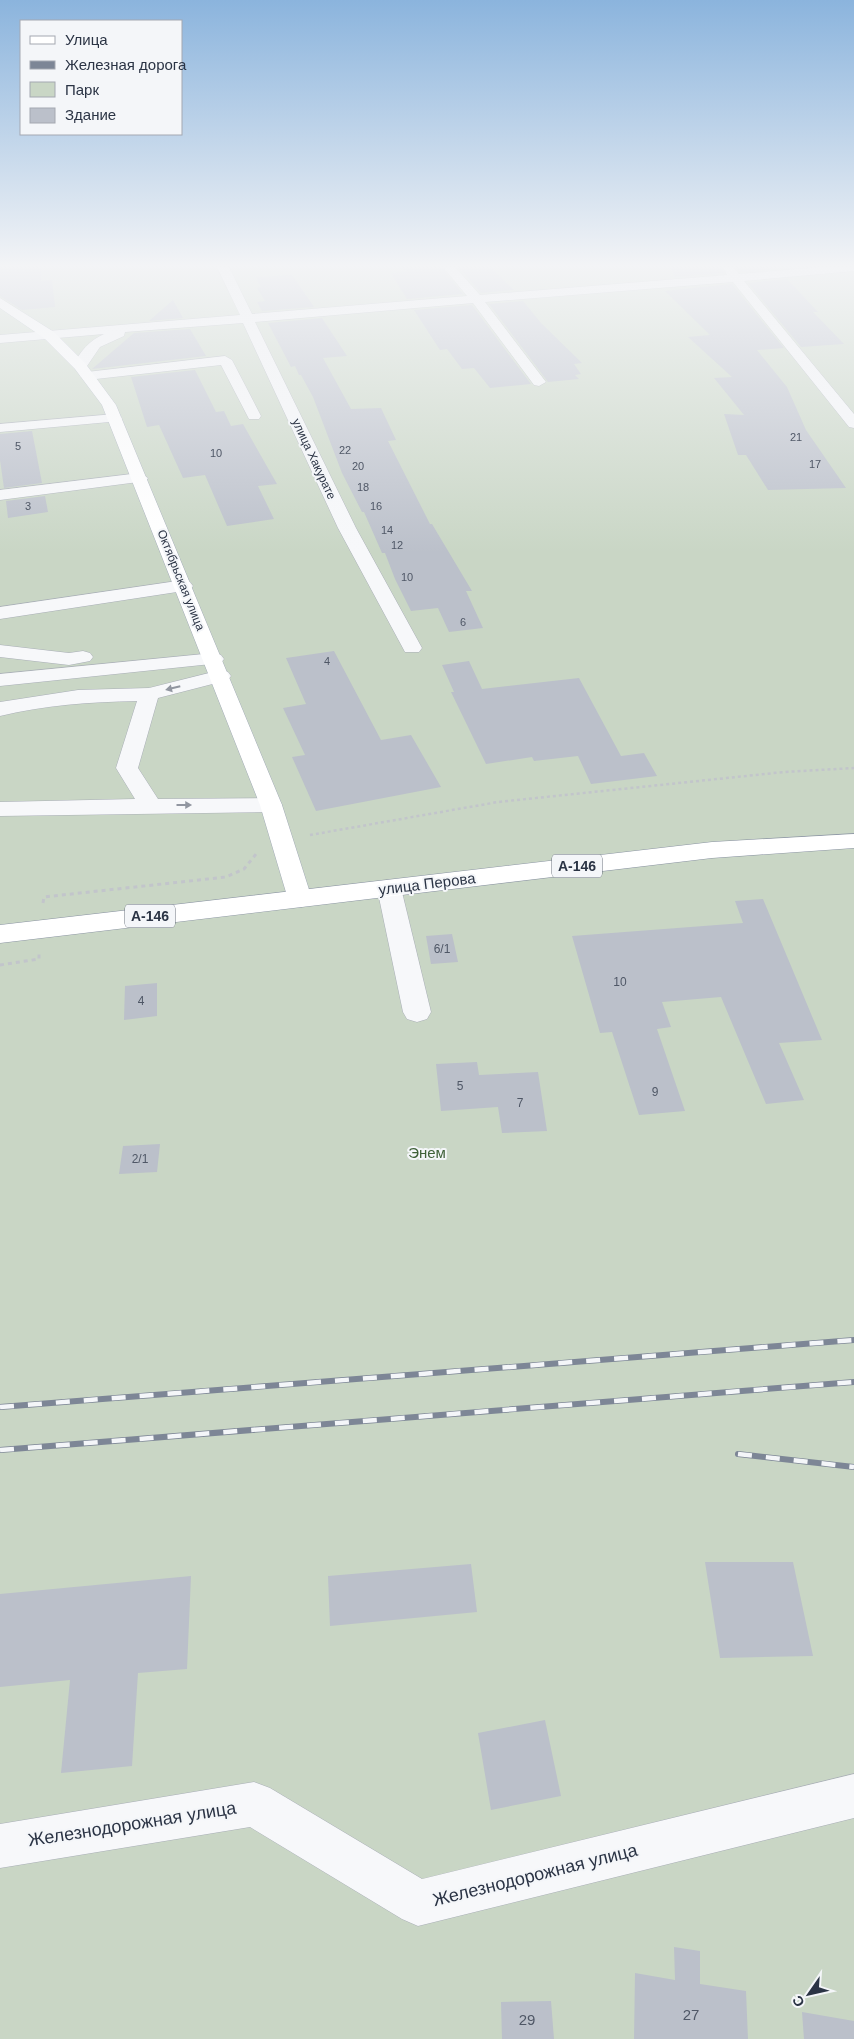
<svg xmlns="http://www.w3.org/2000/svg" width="854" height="2039" font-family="Helvetica,sans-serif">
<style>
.green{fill:#c9d6c5}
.building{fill:#bbc0ca}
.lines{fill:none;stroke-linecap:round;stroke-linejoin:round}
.minor-casing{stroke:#a9aeb7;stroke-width:1}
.major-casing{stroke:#a3abb8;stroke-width:1}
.highway-casing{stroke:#8b94a3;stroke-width:1}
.path-far1{stroke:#c2c5cb;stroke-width:2.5;stroke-dasharray:3 3;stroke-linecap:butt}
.path{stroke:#c2c5cb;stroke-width:3;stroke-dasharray:4 4;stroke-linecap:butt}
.minor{fill:#f7f8fa;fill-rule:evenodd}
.major{fill:#fff;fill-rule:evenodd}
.highway{fill:#fff;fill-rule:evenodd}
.rail-casing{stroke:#7d8696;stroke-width:6}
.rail{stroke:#f4f6f9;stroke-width:4.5;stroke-dasharray:14;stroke-linecap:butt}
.oneway{fill:#9196a0}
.labels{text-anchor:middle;stroke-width:4;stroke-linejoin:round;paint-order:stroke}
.far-number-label{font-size:11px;fill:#4f5766}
.far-street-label{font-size:12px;fill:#2b3445;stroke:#f4f6f9}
.number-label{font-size:12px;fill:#4f5766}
.shield{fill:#f4f6f9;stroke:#676e7b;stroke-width:1}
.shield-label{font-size:14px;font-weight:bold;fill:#2b3445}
.street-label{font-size:15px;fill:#2b3445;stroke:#f4f6f9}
.park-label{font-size:15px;fill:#3f6138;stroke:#f4f6f9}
.near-number-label{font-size:15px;fill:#4f5766}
.near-street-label{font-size:18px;fill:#2b3445;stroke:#f4f6f9}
</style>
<rect width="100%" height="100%" fill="#e4e7ec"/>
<rect class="green" x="0" y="267" width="854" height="1772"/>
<g class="building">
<polygon points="0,267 41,267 41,281 52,280 55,307 22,310 0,296"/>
<polygon points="402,267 441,267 463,294 407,299 391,273 407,272"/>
<polygon points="458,267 490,267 514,290 481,293"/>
<polygon points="670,267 721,267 724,273 675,277"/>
<polygon points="736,267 776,267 778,269 740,272"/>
<polygon points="292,275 314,307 262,311 257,302 265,301 257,288 261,287 256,277"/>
<polygon points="787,279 818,312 813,312 844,344 801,347 748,283"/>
<polygon points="732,284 784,348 757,350 787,387 806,430 846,488 768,490 746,455 738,455 724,414 744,415 714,378 732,377 688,337 710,335 665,291"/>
<polygon points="173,300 183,318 149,321"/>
<polygon points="523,301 541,323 582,363 574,364 581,374 575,375 579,379 548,382 489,304"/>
<polygon points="472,305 531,384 490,388 474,368 462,369 447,349 440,350 414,310"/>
<polygon points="322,318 347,356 323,358 351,409 381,408 396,440 388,441 430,524 432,524 472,591 466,591 483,628 449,632 438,608 411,611 395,579 385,553 382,553 364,512 362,512 342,473 313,397 301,375 299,375 295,366 291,367 268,323"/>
<polygon points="190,329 206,356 92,369 134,333"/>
<polygon points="195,370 216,412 224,411 231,426 243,424 277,484 258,486 274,519 227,526 205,475 183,478 159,425 147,427 131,377"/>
<polygon points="32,431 42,483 4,488 0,460 0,434"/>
<polygon points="45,496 48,512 8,518 6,501"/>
<polygon points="334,651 381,740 411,735 441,787 316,811 292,757 305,755 283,708 306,704 286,658"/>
<polygon points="469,661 482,689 579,678 621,756 644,753 657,776 591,784 578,756 534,761 532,757 486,764 451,692 454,692 442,665"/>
<polygon points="763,899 822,1040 779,1043 804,1100 766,1104 721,997 662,1002 671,1027 657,1029 685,1111 639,1115 612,1032 600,1033 572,936 743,923 735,901"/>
<polygon points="452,934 458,962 431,964 426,936"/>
<polygon points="157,983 157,1016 124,1020 125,986"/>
<polygon points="477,1062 479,1075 538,1072 547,1131 502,1133 498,1107 441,1111 436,1064"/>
<polygon points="160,1144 157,1172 119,1174 123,1146"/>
<polygon points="705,1562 793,1562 813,1656 720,1658"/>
<polygon points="471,1564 477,1612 330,1626 328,1576"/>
<polygon points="191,1576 187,1669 138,1673 132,1766 61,1773 70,1680 0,1687 0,1594"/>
<polygon points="545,1720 561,1796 491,1810 478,1733"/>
<polygon points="674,1947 700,1951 700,1984 746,1991 748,2039 634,2039 635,1973 675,1980"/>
<polygon points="551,2001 554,2039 502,2039 501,2002"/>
<polygon points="802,2012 854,2021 854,2039 804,2039"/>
</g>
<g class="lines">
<defs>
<g id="minor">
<path d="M217 267H229L252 314 467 296 443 267H455L480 295 727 275 723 267H733L739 274 823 267H854V271L744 281 854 414V428L849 427 733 282 485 302 546 382 539 386 534 385 473 303 255 322 356 528 422 648 419 652H405L338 528 243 323 125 332 124 336 100 347 85 369 80 370 73 366C80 351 89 341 104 334L0 343V335L240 315Z"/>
<polygon points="225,356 232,360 261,416 259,419 249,419 221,365 87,380 80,376 87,372"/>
<polygon points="115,414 122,418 120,421 0,432 0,424"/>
<polygon points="140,473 148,478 146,481 0,500 0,490"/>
<polygon points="184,580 190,582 193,586 190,590 0,619 0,607"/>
<polygon points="0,645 69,653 83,651 90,653 93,657 90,661 69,665 0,657"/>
<polygon points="214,653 221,655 224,659 221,663 0,686 0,674"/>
<path d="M221 670 228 672 231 676 228 680 158 698 138 768 158 799 271 798 279 800 282 805 279 810 271 812 0 816V802L135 799 116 768 137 701C90 702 45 705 0 716V702L78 690 149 688Z"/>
<polygon points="389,880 398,882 401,888 431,1012 427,1019 417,1022 407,1019 403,1012 377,888 380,882"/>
<polygon points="854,1774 854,1818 418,1926 402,1919 250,1827 0,1868 0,1824 254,1782 270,1788 422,1879"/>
</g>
<polygon id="major" points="0,298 54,332 85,363 116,405 282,805 312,899 309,905 300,907 291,905 288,899 260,805 102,405 75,369 44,338 0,308"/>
<polygon id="highway" points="854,834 854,848 712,858 0,943 0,925 712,842"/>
</defs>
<use href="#minor" class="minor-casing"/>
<use href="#major" class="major-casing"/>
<use href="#highway" class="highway-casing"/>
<polyline class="path-far1" points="310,835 498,802 784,772 854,768"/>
<g class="path">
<polyline points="43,903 44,897 226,877 244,869 256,854"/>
<polyline points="0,965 39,959 39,954"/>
</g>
<use href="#minor" class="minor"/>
<use href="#major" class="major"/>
<use href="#highway" class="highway"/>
<defs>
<g id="rail">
<polyline points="0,1407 854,1340"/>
<polyline points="0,1450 854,1382"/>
<polyline points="738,1454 854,1467"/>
</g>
</defs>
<use href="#rail" class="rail-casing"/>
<use href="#rail" class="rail"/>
</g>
<defs><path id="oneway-solid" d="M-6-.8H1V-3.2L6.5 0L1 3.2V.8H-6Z" transform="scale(1.25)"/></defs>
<g class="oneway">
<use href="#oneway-solid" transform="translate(173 688) rotate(166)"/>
<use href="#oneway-solid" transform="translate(184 805)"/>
</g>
<linearGradient id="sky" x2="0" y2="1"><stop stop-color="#8bb4dd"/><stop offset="0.48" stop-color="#f3f4f6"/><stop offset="1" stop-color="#f3f4f6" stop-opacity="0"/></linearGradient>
<rect width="854" height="553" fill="url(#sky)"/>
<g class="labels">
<g class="far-number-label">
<text x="796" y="441">21</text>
<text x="18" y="450">5</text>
<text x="345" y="454">22</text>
<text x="216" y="457">10</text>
<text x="815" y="468">17</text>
<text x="358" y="470">20</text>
<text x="363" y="491">18</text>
<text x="28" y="510">3</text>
<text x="376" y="510">16</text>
<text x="387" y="534">14</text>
<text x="397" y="549">12</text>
<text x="407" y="581">10</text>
<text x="463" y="626">6</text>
<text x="327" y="665">4</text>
</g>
<g class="far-street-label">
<text transform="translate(314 459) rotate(65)" y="4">улица Хакурате</text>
<text transform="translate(181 580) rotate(68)" y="4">Октябрьская улица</text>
</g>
<g class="number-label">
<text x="442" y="953">6/1</text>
<text x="620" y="986">10</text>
<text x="141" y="1005">4</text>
<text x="460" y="1090">5</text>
<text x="655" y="1096">9</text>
<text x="520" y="1107">7</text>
<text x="140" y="1163">2/1</text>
</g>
<g class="shield">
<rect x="552" y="854.5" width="50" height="23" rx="4"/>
<rect x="125" y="904.5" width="50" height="23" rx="4"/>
</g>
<g class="shield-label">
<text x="577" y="871">А-146</text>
<text x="150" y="921">А-146</text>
</g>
<g class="street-label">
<text transform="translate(427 884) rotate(-7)" y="5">улица Перова</text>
</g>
<g class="park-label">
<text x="427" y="1158">Энем</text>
</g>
<g class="near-number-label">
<text x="691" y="2020">27</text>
<text x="527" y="2025">29</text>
</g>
<g class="near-street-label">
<text transform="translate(132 1824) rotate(-9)" y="6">Железнодорожная улица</text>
<text transform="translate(535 1875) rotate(-14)" y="6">Железнодорожная улица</text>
</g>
</g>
<rect x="20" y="20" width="162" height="115" fill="#f4f6f9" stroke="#a4a8b1"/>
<rect x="30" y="36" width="25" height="8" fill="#ffffff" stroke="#a4a8b1"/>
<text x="65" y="45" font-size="15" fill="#2b3445">Улица</text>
<rect x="30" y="61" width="25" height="8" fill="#7d8696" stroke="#a4a8b1"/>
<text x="65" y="70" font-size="15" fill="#2b3445">Железная дорога</text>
<rect x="30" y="82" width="25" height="15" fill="#c9d6c5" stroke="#a4a8b1"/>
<text x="65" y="95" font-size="15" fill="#2b3445">Парк</text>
<rect x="30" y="108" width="25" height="15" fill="#bbc0ca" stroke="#a4a8b1"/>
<text x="65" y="120" font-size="15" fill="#2b3445">Здание</text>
<g transform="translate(809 1994) rotate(236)" stroke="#f4f6f9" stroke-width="4" paint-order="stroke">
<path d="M0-4L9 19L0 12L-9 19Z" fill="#2b3445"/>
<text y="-8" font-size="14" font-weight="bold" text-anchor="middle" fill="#2b3445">С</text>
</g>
</svg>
